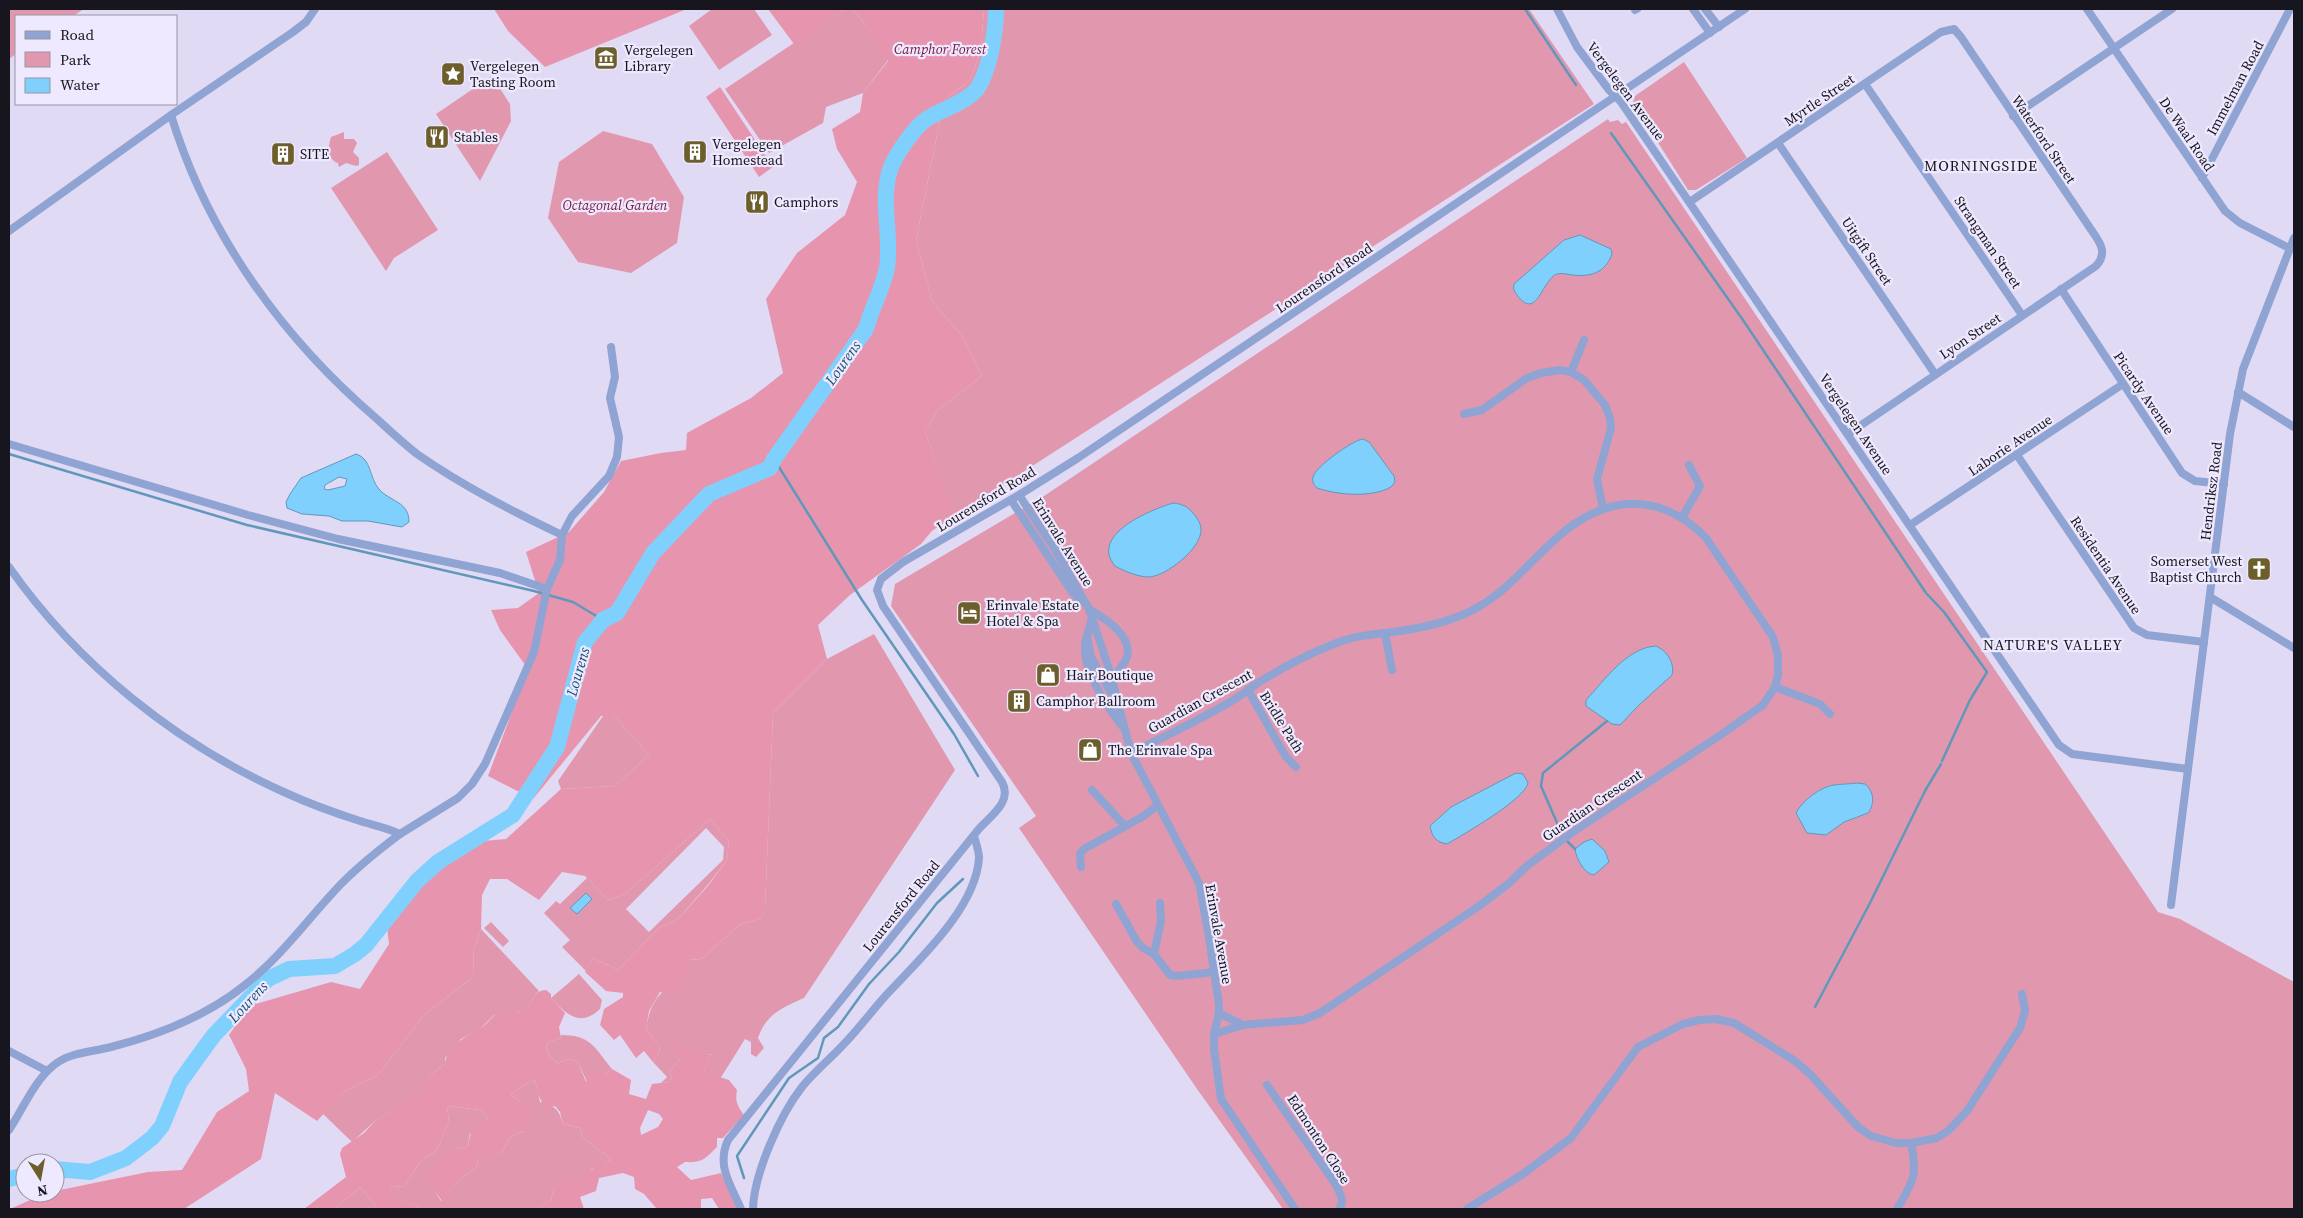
<svg xmlns="http://www.w3.org/2000/svg" width="2303" height="1218" font-family="'Source Serif 4',serif">
<style>
.green{fill:#e198ae;fill-rule:evenodd}
.forest{fill:#e795ae;fill-rule:evenodd}
.water{fill:#80d0fe;stroke:#6098bb;fill-rule:evenodd}
.lines{fill:none;stroke-linecap:round;stroke-linejoin:round}
.stream{stroke:#6098bb;stroke-width:2.5}
.river{stroke:#80d0fe;stroke-width:16}
.minor{stroke:#8fa4d3;stroke-width:8}
.labels{text-anchor:middle;stroke-width:4.5;stroke-linejoin:round;paint-order:stroke}
.park-label{font-size:14px;font-style:italic;fill:#761840;stroke:#eee9fe}
.poi-label{font-size:14px;fill:#17151e;stroke:#eee9fe;text-anchor:start}
.street-label{font-size:14px;fill:#17151e;stroke:#eee9fe}
.neighbourhood-label{font-size:15px;letter-spacing:1px;fill:#17151e;stroke:#eee9fe}
.water-label{font-size:15px;font-style:italic;fill:#155372;stroke:#eee9fe}
</style>
<rect width="100%" height="100%" fill="#e1daf5"/>
<g class="green">
<polygon points="9,9 84,9 73,16 16,16 16,54 9,59"/>
<polygon points="712,9 754,9 772,35 719,70 689,26"/>
<polygon points="845,9 851,9 862,20 888,60 863,93 826,107 823,123 769,153 725,89"/>
<polygon points="984,9 1529,9 1594,104 930,532 951,506 925,431 938,410 982,376 963,337 932,301 916,240 944,100 970,80 981,50"/>
<polygon points="1684,62 1747,158 1696,190 1688,190 1633,103 1635,96"/>
<polygon points="492,76 510,104 511,121 480,181 436,114"/>
<polygon points="1608,119 1610,122 1618,120 1622,124 1626,122 2158,912 2180,919 2294,982 2294,1209 1283,1209 1197,1089 1019,828 1036,816 891,606 895,584 1044,496"/>
<polygon points="603,131 652,144 684,197 677,243 631,273 578,262 548,218 559,162"/>
<path d="M344 132V139H354L357 143 353 152 359 158V165L356 166 346 163 339 167C337 160 339 165 334 161 326 155 329 145 331 137Z"/>
<polygon points="387,152 438,230 394,258 386,271 331,188"/>
<path d="M874 634 955 770 804 998C782 1008 766 1014 758 1038L764 1048 756 1057 751 1054V1042L745 1039 720 1079 704 1072 711 1054 680 1059 669 1072 672 1077 669 1082 661 1083 667 1077 653 1062 660 1052 659 1046 646 1029C651 997 663 990 687 973V960L702 959 739 925 762 918 765 907 773 713 827 659Z"/>
<polygon points="603,716 614,716 649,755 615,786 561,789 558,781"/>
<path d="M710 819 729 841 727 860 706 887 679 918 659 928 618 970 593 958 586 971 562 947 570 940 544 913 556 901 560 904 587 878 608 900 625 894ZM706 828 724 847 723 860 649 932 626 909Z"/>
<polygon points="491,922 509,941 503,947 484,928"/>
<path d="M481 929 539 991C534 995 533 1000 529 1005 521 1016 506 1014 494 1015L480 1029 461 1039 445 1058V1064C436 1070 425 1079 425 1091L375 1121 352 1142 323 1114 345 1091 378 1075 424 1015 473 977 474 948Z"/>
<path d="M579 974 602 1000 600 1009C580 1028 566 1014 551 998Z"/>
<path d="M561 1035C591 1035 594 1047 612 1069L604 1075 587 1082 578 1062 569 1059 557 1063 548 1054 546 1045 551 1041 561 1038Z"/>
<path d="M535 1080 540 1102C555 1106 559 1109 563 1124L580 1128 582 1137 611 1159 601 1167 592 1169 580 1180 553 1190 551 1200 538 1209H422L389 1195 392 1186 404 1187 420 1162 436 1151 440 1143 449 1121 447 1106 480 1110 487 1115 486 1124 470 1134 467 1147 457 1149 426 1190 431 1185 441 1201 460 1179 476 1168 478 1159 502 1153 510 1137 525 1131 521 1102 511 1095 522 1086Z"/>
<polygon points="360,1187 378,1209 335,1209"/>
</g>
<g class="forest">
<polygon points="494,9 687,9 545,67 508,31"/>
<polygon points="768,9 845,9 794,44"/>
<polygon points="851,9 984,9 981,50 970,80 944,100 916,240 932,301 963,337 982,376 938,410 925,431 952,507 921,544 850,595 818,625 827,659 773,713 765,908 762,918 739,925 702,959 688,960 687,973 675,996 660,992 649,1011 646,1029 659,1046 660,1052 653,1062 644,1051 636,1058 620,1035 614,1040 600,1025 604,1009 623,997 623,993 606,991 585,972 593,958 618,970 659,928 679,918 707,887 727,860 729,841 710,819 625,894 608,900 585,876 562,872 539,900 507,879 490,879 482,895 481,929 474,948 473,977 424,1015 378,1075 345,1091 317,1121 275,1093 261,1159 184,1209 10,1209 46,1193 55,1193 55,1191 148,1172 182,1170 217,1112 249,1091 246,1069 229,1035 249,1006 331,982 360,989 389,944 387,927 413,895 436,872 483,841 506,839 561,789 615,786 649,755 614,716 601,716 533,799 488,776 528,669 500,630 491,610 518,608 539,593 526,552 569,532 604,492 621,461 661,453 686,450 687,433 751,398 783,373 766,299 797,253 845,215 857,182 837,149 832,129 860,112 863,93 888,61 862,20"/>
<polygon points="720,87 773,167 759,177 706,97"/>
<path d="M546 990 551 994V998L565 1013 559 1027 561 1038 551 1041 546 1045 548 1054 557 1063 569 1059 578 1062 586 1082 591 1073 601 1072 604 1075 612 1069 631 1080 629 1094 646 1099 652 1084 669 1082 672 1077 669 1072 680 1059 671 1050 672 1040 711 1055 704 1072 729 1080 737 1090C735 1101 737 1106 744 1115L723 1138H717V1147C705 1159 702 1163 685 1162L677 1167 691 1180 721 1173 737 1209H719L712 1198 701 1199V1209H657L644 1194 635 1189 634 1177 623 1173 599 1178 596 1191 580 1197 584 1209H538L551 1200 553 1190 561 1180C582 1187 579 1175 593 1169 601 1164 602 1167 611 1159L582 1137 580 1128 563 1124 560 1112 555 1106 545 1109 538 1094 535 1080 522 1086 511 1095 521 1102 534 1117 525 1131 510 1137 502 1153 485 1160 478 1159 476 1168 460 1179 442 1201 431 1186 426 1190 423 1179 443 1152 467 1147 473 1126 486 1123 487 1115 480 1110 447 1106 449 1121 440 1143 436 1151 420 1162 404 1187 392 1186 390 1195 422 1209H378L360 1187 335 1209H304L346 1177 340 1154 342 1148 364 1133 375 1121 424 1091C425 1079 436 1070 445 1064 446 1046 466 1037 479 1029 487 1025 492 1016 500 1011L518 1013C521 1011 525 1008 528 1006 535 999 533 991 546 990ZM648 1110 659 1114 663 1119 658 1127 641 1135 640 1128Z"/>
</g>
<g class="water">
<path d="M1580 235 1611 249 1612 254C1605 273 1591 277 1572 275 1567 274 1562 273 1557 274 1542 279 1537 322 1517 295 1514 291 1513 289 1514 284L1564 240Z"/>
<path d="M1363 439 1369 442 1394 476 1395 482 1391 487C1371 498 1338 495 1317 488 1314 485 1312 482 1313 477 1315 467 1353 440 1363 439Z"/>
<path d="M356 454C372 459 369 478 379 489 390 502 409 501 409 522L402 527 368 521H342L329 516 302 514 287 508 286 502 290 494 301 478ZM339 477 347 479 345 486 328 490 324 489 325 485Z"/>
<path d="M1173 503C1182 504 1187 506 1193 513 1197 518 1201 523 1201 530 1201 549 1166 576 1149 577 1138 577 1124 571 1115 566 1089 535 1150 510 1173 503Z"/>
<path d="M1656 646C1667 651 1675 663 1672 675L1639 705 1620 725 1612 724 1586 706V700C1605 680 1626 648 1656 646Z"/>
<path d="M1516 773 1523 774 1528 783C1524 800 1464 834 1447 844 1436 842 1432 837 1430 826L1451 807Z"/>
<path d="M1857 783 1865 784C1874 791 1875 804 1868 813L1844 822 1826 835 1807 833 1796 813C1802 801 1820 787 1834 785 1841 784 1850 784 1857 783Z"/>
<path d="M1592 839 1605 851 1609 862 1594 875C1584 874 1576 858 1575 849L1584 842Z"/>
<polygon points="586,893 592,899 577,914 570,908"/>
</g>
<g class="lines">
<g class="stream">
<polyline points="1525,9 1576,85"/>
<polyline points="1611,133 1743,320 1926,593 1944,612 1987,672 1970,700 1942,761"/>
<polyline points="9,454 247,525 534,591 573,602 603,620"/>
<polyline points="774,459 862,600 954,734 978,776"/>
<polyline points="1561,832 1541,786 1543,773 1607,721"/>
<polyline points="1567,841 1575,849"/>
<polyline points="1815,1007 1870,903 1925,791 1941,764"/>
<polyline points="744,1178 737,1156 789,1078 818,1058 824,1038 838,1027 869,984 899,952 937,903 963,879"/>
</g>
<g class="river">
<path d="M55 1169 90 1172 126 1158 152 1138 162 1126 180 1082 200 1054 214 1035 268 979 289 969 335 966 355 954 366 945 417 881 438 862 513 815 557 747 585 642 603 620 617 613 653 553 709 494 770 468 774 459 866 329C871 309 883 288 887 268 892 236 880 201 890 170 895 155 915 126 928 118 941 110 972 100 979 86 990 67 996 31 996 9"/>
<polyline points="9,1179 25,1175"/>
</g>
<g class="minor">
<path d="M315 9 306 22 293 32 171 115C207 234 283 339 377 419 390 431 403 443 417 454 463 486 512 511 562 535"/>
<polyline points="1557,9 1577,47 1609,90 1621,102 2059,745 2072,754 2188,769"/>
<polyline points="1693,9 1710,33"/>
<polyline points="1705,9 1719,27"/>
<polyline points="2087,9 2225,211 2240,223 2289,248"/>
<polyline points="1635,10 1637,9"/>
<polyline points="1865,84 2022,315"/>
<polyline points="2013,116 2172,9"/>
<polyline points="1778,143 1935,374"/>
<polyline points="2202,178 2290,9"/>
<path d="M1691 201 1941 32 1954 29 1961 37 2088 225C2097 239 2110 251 2096 266L1848 434"/>
<polyline points="9,231 171,115"/>
<polyline points="2061,289 2182,473 2195,481 2224,484"/>
<polyline points="1571,372 1584,340"/>
<polyline points="2238,392 2294,427"/>
<polyline points="1464,414 1482,410 1527,378 1541,373 1560,370 1571,372 1584,380 1605,405 1610,418 1611,428 1597,479 1603,509"/>
<polyline points="9,444 248,515 338,539 500,573 547,589"/>
<polyline points="2017,455 2134,628 2147,635 2204,642"/>
<polyline points="1019,495 1054,548 1089,609 1110,672 1131,753 1199,883 1209,937 1219,1005 1219,1013 1214,1034 1214,1049 1221,1099 1295,1209"/>
<polyline points="1011,500 1072,592 1078,599 1085,603"/>
<polyline points="1682,518 1700,486 1689,465"/>
<polyline points="1910,525 2123,384"/>
<path d="M9 567C78 665 176 744 286 793 310 804 335 813 360 821 373 825 388 828 400 834 380 849 360 865 342 883 309 917 283 955 245 985 208 1015 158 1035 111 1047 92 1052 70 1052 54 1065 34 1081 23 1109 9 1130"/>
<polyline points="2210,597 2294,648"/>
<path d="M1089 609C1103 617 1133 636 1127 657 1124 666 1115 672 1113 681"/>
<polyline points="1092,618 1087,636 1091,657 1115,700"/>
<polyline points="1385,633 1392,670"/>
<path d="M1087 636C1077 663 1106 705 1122 726"/>
<polyline points="1775,687 1820,704 1830,714"/>
<polyline points="1248,690 1286,757 1296,767"/>
<path d="M1131 753C1166 736 1202 719 1235 699 1246 692 1255 684 1266 678 1287 665 1311 653 1334 644 1355 635 1378 634 1400 631 1427 627 1457 620 1480 606 1528 578 1556 519 1614 506 1650 498 1682 513 1706 538L1773 637 1778 656V675L1775 687 1763 705 1722 734 1573 832 1528 865 1508 884 1479 906 1320 1013 1303 1020 1243 1025 1214 1034"/>
<polyline points="1092,790 1125,826"/>
<polyline points="400,834 458,798 472,784 485,764 534,652 547,589 560,560 562,535 572,516 609,476 617,457 619,437 610,398 615,377 611,347"/>
<polyline points="1081,867 1080,854 1084,849 1142,817 1157,806"/>
<polyline points="1116,904 1137,942 1143,948 1154,954 1170,975 1177,976 1214,972"/>
<polyline points="2171,905 2230,434 2243,369 2294,238"/>
<polyline points="1154,954 1161,921 1160,903"/>
<polyline points="1219,1013 1243,1025"/>
<polyline points="9,1051 47,1071"/>
<path d="M1267 1085 1336 1185C1340 1193 1345 1202 1339 1209"/>
<path d="M741 1209C731 1185 716 1166 728 1140L978 830C990 816 1013 802 1002 782L883 606 877 590 881 579 903 562 1019 495 1078 458 1745 9"/>
<path d="M753 1209C754 1174 780 1115 802 1087 814 1072 829 1060 842 1046 859 1029 873 1009 889 992 921 958 976 907 979 858 979 851 976 843 974 836"/>
<polyline points="1467,1209 1523,1174 1571,1138 1638,1047 1683,1024 1699,1020 1716,1019 1734,1023 1795,1061 1810,1074 1858,1127 1871,1136 1896,1143 1911,1143 1937,1138 1949,1130 1967,1111 2020,1028 2025,1011 2022,994"/>
<path d="M1897 1209C1913 1181 1918 1177 1911 1143"/>
</g>
</g>
<defs>
<symbol id="museum-square" viewBox="-11 -11 22 22"><rect x="-9" y="-9" width="18" height="18" rx="4" fill="#6d5f2c" stroke="#eee9fe"/><path d="M0-6L6-3V-2H-6V-3ZM-5-1h2V3h-2ZM-1-1h2V3h-2ZM3-1h2V3H3ZM-6 4H6V6H-6Z" fill="#fff"/></symbol>
<symbol id="sight-square" viewBox="-11 -11 22 22"><rect x="-9" y="-9" width="18" height="18" rx="4" fill="#6d5f2c" stroke="#eee9fe"/><path d="M0-6L1.8-2.2L6-1.7L2.9 1.2L3.7 5.4L0 3.3L-3.7 5.4L-2.9 1.2L-6-1.7L-1.8-2.2Z" fill="#fff"/></symbol>
<symbol id="restaurant-square" viewBox="-11 -11 22 22"><rect x="-9" y="-9" width="18" height="18" rx="4" fill="#6d5f2c" stroke="#eee9fe"/><path d="M-5-6h1v4h1v-4h1v4h1v-4h1v5L-1.5 .5V6h-2V.5L-5-1ZM5-6V6H3V1.5H1.5Q1.5-4 5-6Z" fill="#fff"/></symbol>
<symbol id="building-square" viewBox="-11 -11 22 22"><rect x="-9" y="-9" width="18" height="18" rx="4" fill="#6d5f2c" stroke="#eee9fe"/><path d="M-4-6H4V6H1V3H-1V6H-4ZM-2.5-4.3h1.7v1.8h-1.7ZM.8-4.3h1.7v1.8H.8ZM-2.5-1h1.7V.8h-1.7ZM.8-1h1.7V.8H.8Z" fill="#fff"/></symbol>
<symbol id="church-square" viewBox="-11 -11 22 22"><rect x="-9" y="-9" width="18" height="18" rx="4" fill="#6d5f2c" stroke="#eee9fe"/><path d="M-1.2-6h2.4v3.5h3.3v2.4h-3.3V6h-2.4V-.1h-3.3v-2.4h3.3Z" fill="#fff"/></symbol>
<symbol id="hotel-square" viewBox="-11 -11 22 22"><rect x="-9" y="-9" width="18" height="18" rx="4" fill="#6d5f2c" stroke="#eee9fe"/><path d="M-6-4.5h1.5V1H6V5H4.5V3h-9V5H-6ZM-4 0a1.8 1.8 0 1 1 3.6 0ZM.5 0V-2.5h3Q6-2.5 6 0Z" fill="#fff"/></symbol>
<symbol id="shop-square" viewBox="-11 -11 22 22"><rect x="-9" y="-9" width="18" height="18" rx="4" fill="#6d5f2c" stroke="#eee9fe"/><path d="M-5-2.5h2.3a2.7 3.5 0 0 1 5.4 0H5L5.5 6h-11ZM-1.5-2.5h3a1.5 2.3 0 0 0-3 0Z" fill="#fff"/></symbol>
</defs>
<g fill-rule="evenodd">
<use href="#museum-square" x="592" y="44" width="28" height="28"/>
<use href="#sight-square" x="439" y="60" width="28" height="28"/>
<use href="#restaurant-square" x="423" y="123" width="28" height="28"/>
<use href="#building-square" x="681" y="138" width="28" height="28"/>
<use href="#building-square" x="269" y="140" width="28" height="28"/>
<use href="#restaurant-square" x="743" y="188" width="28" height="28"/>
<use href="#church-square" x="2245" y="555" width="28" height="28"/>
<use href="#hotel-square" x="955" y="599" width="28" height="28"/>
<use href="#shop-square" x="1034" y="661" width="28" height="28"/>
<use href="#building-square" x="1005" y="687" width="28" height="28"/>
<use href="#shop-square" x="1076" y="736" width="28" height="28"/>
</g>
<g class="labels">
<g class="park-label">
<text x="940" y="54">Camphor Forest</text>
<text x="615" y="210">Octagonal Garden</text>
</g>
<g class="poi-label">
<text x="624" y="55">Vergelegen<tspan x="624" dy="16">Library</tspan></text>
<text x="470" y="71">Vergelegen<tspan x="470" dy="16">Tasting Room</tspan></text>
<text x="454" y="142">Stables</text>
<text x="712" y="149">Vergelegen<tspan x="712" dy="16">Homestead</tspan></text>
<text x="300" y="159">SITE</text>
<text x="774" y="207">Camphors</text>
<text x="2242" y="566" text-anchor="end">Somerset West<tspan x="2242" dy="16">Baptist Church</tspan></text>
<text x="986" y="610">Erinvale Estate<tspan x="986" dy="16">Hotel &amp; Spa</tspan></text>
<text x="1066" y="680">Hair Boutique</text>
<text x="1036" y="706">Camphor Ballroom</text>
<text x="1108" y="755">The Erinvale Spa</text>
</g>
<g class="street-label">
<text transform="translate(2235 88) rotate(-62)" y="5">Immelman Road</text>
<text transform="translate(1626 91) rotate(53)" y="5">Vergelegen Avenue</text>
<text transform="translate(1819 100) rotate(-34)" y="5">Myrtle Street</text>
<text transform="translate(2187 134) rotate(56)" y="5">De Waal Road</text>
<text transform="translate(2044 139) rotate(56)" y="5">Waterford Street</text>
<text transform="translate(1988 242) rotate(56)" y="5">Strangman Street</text>
<text transform="translate(1867 251) rotate(56)" y="5">Uitgift Street</text>
<text transform="translate(1324 278) rotate(-34)" y="5">Lourensford Road</text>
<text transform="translate(1970 336) rotate(-34)" y="5">Lyon Street</text>
<text transform="translate(2144 393) rotate(56)" y="5">Picardy Avenue</text>
<text transform="translate(1856 424) rotate(56)" y="5">Vergelegen Avenue</text>
<text transform="translate(2010 445) rotate(-34)" y="5">Laborie Avenue</text>
<text transform="translate(2211 491) rotate(-83)" y="5">Hendriksz Road</text>
<text transform="translate(986 499) rotate(-31)" y="5">Lourensford Road</text>
<text transform="translate(1063 542) rotate(58)" y="5">Erinvale Avenue</text>
<text transform="translate(2106 565) rotate(56)" y="5">Residentia Avenue</text>
<text transform="translate(1200 701) rotate(-29)" y="5">Guardian Crescent</text>
<text transform="translate(1282 722) rotate(58)" y="5">Bridle Path</text>
<text transform="translate(1592 805) rotate(-34)" y="5">Guardian Crescent</text>
<text transform="translate(901 906) rotate(-51)" y="5">Lourensford Road</text>
<text transform="translate(1219 934) rotate(80)" y="5">Erinvale Avenue</text>
<text transform="translate(1319 1139) rotate(57)" y="5">Edmonton Close</text>
</g>
<g class="neighbourhood-label">
<text x="1981" y="171">MORNINGSIDE</text>
<text x="2053" y="650">NATURE'S VALLEY</text>
</g>
<g class="water-label">
<text transform="translate(843 363) rotate(-55)" y="5">Lourens</text>
<text transform="translate(578 672) rotate(-74)" y="5">Lourens</text>
<text transform="translate(248 1002) rotate(-47)" y="5">Lourens</text>
</g>
</g>
<rect width="2303" height="1218" fill="none" stroke="#17151e" stroke-width="20"/>
<rect x="15" y="15" width="162" height="90" fill="#eee9fe" stroke="#9894a4"/>
<rect x="25" y="31" width="25" height="8" fill="#8fa4d3" stroke="#9894a4"/>
<text x="60" y="40" font-size="15" fill="#17151e">Road</text>
<rect x="25" y="52" width="25" height="15" fill="#e198ae" stroke="#9894a4"/>
<text x="60" y="65" font-size="15" fill="#17151e">Park</text>
<rect x="25" y="78" width="25" height="15" fill="#80d0fe" stroke="#9894a4"/>
<text x="60" y="90" font-size="15" fill="#17151e">Water</text>
<g transform="translate(40 1178) rotate(169)"><circle r="24" fill="#eee9fe" stroke="#9894a4"/>
<path d="M0-4L9 19L0 12L-9 19Z" fill="#6d5f2c"/>
<text y="-8" font-size="14" font-weight="bold" text-anchor="middle" fill="#17151e">N</text>
</g>
</svg>
